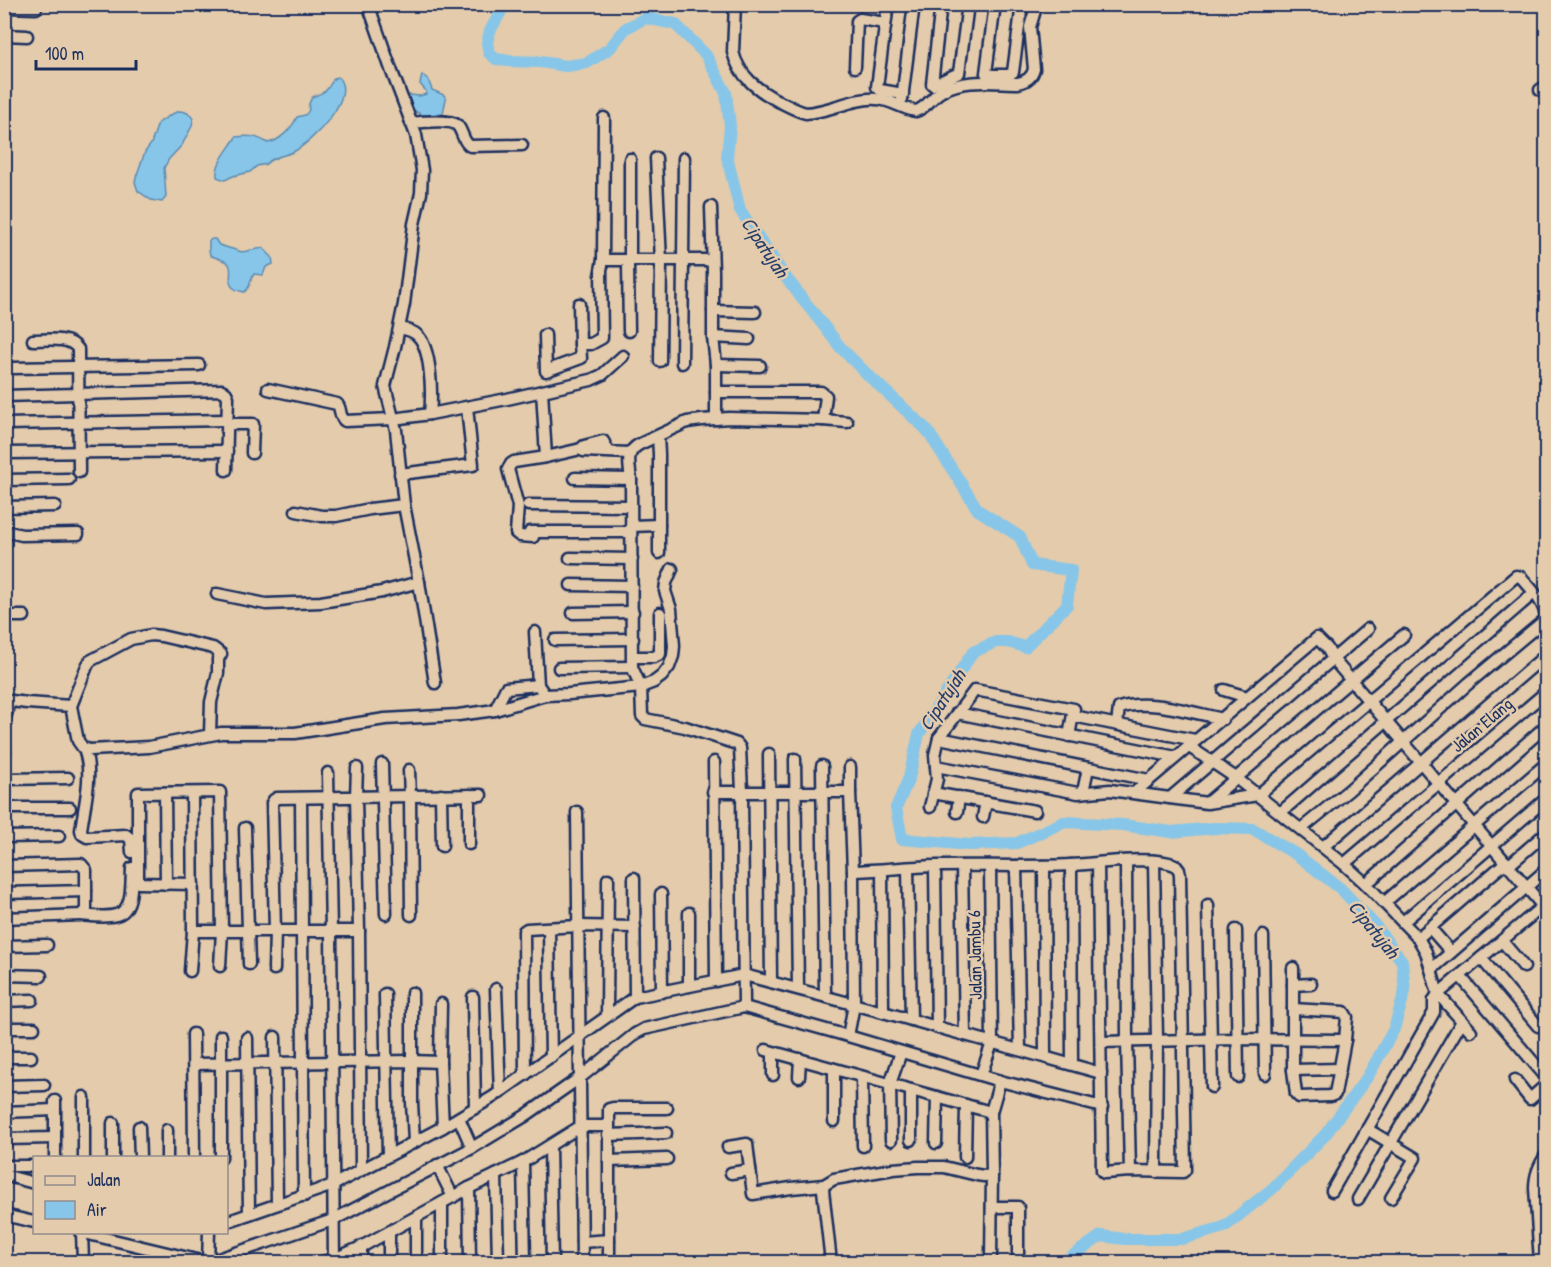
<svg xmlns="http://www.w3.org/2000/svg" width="1551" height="1267" font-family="'Patrick Hand',sans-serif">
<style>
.water{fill:#87c6e8;stroke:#5c8ab1;stroke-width:1.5}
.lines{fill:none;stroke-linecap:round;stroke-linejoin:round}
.river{stroke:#87c6e8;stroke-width:12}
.minor-casing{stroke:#1b2f5e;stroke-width:15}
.minor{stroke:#e3cbac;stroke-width:10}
.labels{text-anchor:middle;stroke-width:5;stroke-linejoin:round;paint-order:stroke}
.street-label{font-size:18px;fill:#1b2f5e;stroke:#e3cbac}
.water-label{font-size:20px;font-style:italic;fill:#263e6c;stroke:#e3cbac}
</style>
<rect width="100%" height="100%" fill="#e3cbac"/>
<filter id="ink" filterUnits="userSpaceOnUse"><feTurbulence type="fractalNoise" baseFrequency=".0167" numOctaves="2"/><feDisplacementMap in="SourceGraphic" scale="12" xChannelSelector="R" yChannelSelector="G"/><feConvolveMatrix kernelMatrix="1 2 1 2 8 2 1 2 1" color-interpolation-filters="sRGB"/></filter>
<g filter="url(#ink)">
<g class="water">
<path d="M422 75 428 79 432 90 444 95 446 99 443 113C427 118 412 117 408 97L410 95 420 96 426 94V91L420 84Z"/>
<path d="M338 77C357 98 312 141 295 151 286 156 273 156 266 164L257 166 250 172 233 176 225 180 217 177C215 163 229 149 236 137 250 135 256 136 268 143 280 141 292 128 297 117 303 115 305 117 309 110 307 105 310 102 312 97 326 92 327 91 334 78Z"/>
<path d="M179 111C185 111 190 113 193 119L192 126 182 145 169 159 164 168 166 197 162 202 151 200 138 191 135 182 136 177 145 152 151 144 158 123 172 114Z"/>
<path d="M212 239H215L219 245 242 252 263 248 272 257 273 264 266 267 263 275 254 274C249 280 252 287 244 292 221 288 235 275 229 264 226 260 215 258 210 255L209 250V241Z"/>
</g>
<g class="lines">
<polyline class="river" points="505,4 490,31 487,43 489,53 496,59 509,61 541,62 566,66 587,63 610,48 626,28 646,18 675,24 706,55 726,93 730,126 727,157 740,210 784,275 841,348 868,375 927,430 978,510 1020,537 1032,565 1071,570 1067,605 1025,647 1008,642 996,642 973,652 919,734 909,778 896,808 902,839 970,845 1017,843 1064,822 1123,825 1171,832 1215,828 1253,829 1297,855 1341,889 1373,923 1402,961 1405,991 1394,1029 1368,1076 1325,1135 1272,1189 1224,1227 1182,1239 1125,1239 1101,1236 1068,1259 1067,1262"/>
<defs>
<g id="minor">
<polyline points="368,4 392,72 416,135 422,170 421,193 414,224 404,304 395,347 385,386 396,430 404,505 419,582 435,683"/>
<path d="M735 4 733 52C739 77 759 91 780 102 789 106 797 111 806 113 829 112 855 97 876 99 890 99 902 109 916 111 927 108 932 96 942 91 964 78 994 83 1018 83 1026 81 1032 78 1034 69L1030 27 1037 4"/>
<polyline points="888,4 877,87 880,90 903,94"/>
<polyline points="941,4 932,84 933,85 959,73 968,4"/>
<polyline points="995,4 986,73 989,75 1009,75 1013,72 1022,4"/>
<polyline points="4,7 36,8"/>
<polyline points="4,35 27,36"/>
<polyline points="855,67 857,21 860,19 885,23"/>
<polyline points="1540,90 1546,86"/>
<polyline points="902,99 914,4"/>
<path d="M411 123C421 122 450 119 457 125 463 131 462 141 470 146L522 145"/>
<polyline points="656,158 661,261 660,361"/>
<polyline points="711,207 713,272 713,337 716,365 716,419"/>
<polyline points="603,260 707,260 712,262"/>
<polyline points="579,304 580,344"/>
<polyline points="713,311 755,312"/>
<path d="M400 328C405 329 413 331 417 335 432 348 432 396 430 414"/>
<polyline points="629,331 628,265 630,260 630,159"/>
<polyline points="545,335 546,371 581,358 580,344 591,344 602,338 601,270 603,260 604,118"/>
<polyline points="713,337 749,339"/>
<path d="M33 340C46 340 70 336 78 349L79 472"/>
<polyline points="682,363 684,158"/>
<polyline points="716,365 760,366"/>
<polyline points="11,368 199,365"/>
<path d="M268 389 337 404C342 408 338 416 345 421L393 419 430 414 507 399 591 380 602 375 623 356"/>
<polyline points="716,392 821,392 826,396 823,420"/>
<polyline points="4,396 222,390 226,393 228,397 226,470"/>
<polyline points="4,424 227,420"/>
<polyline points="227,424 253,424 252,453"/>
<polyline points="658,436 659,454 659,553"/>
<polyline points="609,452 603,441 584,446 581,449 583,451 629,453"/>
<polyline points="4,453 227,451"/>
<polyline points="546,457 581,449"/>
<polyline points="400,474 473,465 467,407"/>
<polyline points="575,478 631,479"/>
<polyline points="4,480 69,479"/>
<polyline points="528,505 631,506"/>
<polyline points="4,507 55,506"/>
<polyline points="296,511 322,516 336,516 370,509 404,505"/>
<polyline points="631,526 659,525"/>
<polyline points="4,531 22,535 78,534"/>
<polyline points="530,532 631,532"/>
<polyline points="535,532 533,537 520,536 516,533 518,506 508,469 511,464 514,462 546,457 542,391"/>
<polyline points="570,558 632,559"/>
<polyline points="571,585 632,586"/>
<polyline points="217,594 266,604 321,602 382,592 419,582"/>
<polyline points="573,613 633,612"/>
<polyline points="4,616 24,616"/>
<polyline points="535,632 538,685 545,695"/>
<polyline points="555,640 633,639"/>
<polyline points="633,657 654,657 660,654 660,613"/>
<polyline points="559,668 632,667"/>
<polyline points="1224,690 1247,697"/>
<polyline points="4,700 27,703 71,706"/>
<polyline points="495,710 506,688 538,685"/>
<polyline points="957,713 1176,757"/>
<polyline points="1073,716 1195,740"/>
<polyline points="4,721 10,701"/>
<path d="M1117 724 1119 708C1148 698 1193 713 1223 719"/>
<polyline points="210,734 211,702 218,673 218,659 221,654 213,648 161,636 151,635 131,639 90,661 87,666 71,706 78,741 83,748 90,750 149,747 221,733 295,733 385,719 458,715 495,710 545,695 569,694 641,687 654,682 662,676 669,667 673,656 674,646 671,609 665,591 666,583 672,569"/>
<polyline points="939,738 1149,780"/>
<polyline points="1188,746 1236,778 1344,864 1366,884 1418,938 1426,952 1438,994 1471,1031"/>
<path d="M90 750 85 752C93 775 84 807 81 830L82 834 87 837 126 835 131 839 132 852"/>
<polyline points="4,752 5,752"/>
<polyline points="769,754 771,982"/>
<polyline points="795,759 798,989"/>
<polyline points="714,762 716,981"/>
<polyline points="382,764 386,914"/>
<polyline points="822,766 825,996"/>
<path d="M936 766 1078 793 1110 790 1207 803 1258 795 1516 576 1521 577C1531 589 1543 600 1546 616"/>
<polyline points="357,768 356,797 359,931"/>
<polyline points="409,770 410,797 411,915"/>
<polyline points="328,773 331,931 334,1262"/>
<polyline points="4,779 68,778"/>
<polyline points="713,792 850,792 853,871 854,1005 848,1036"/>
<polyline points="850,792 850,767"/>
<polyline points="1083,792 1088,768"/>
<polyline points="165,793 166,884"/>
<polyline points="192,793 193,931 359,931 361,1170"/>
<polyline points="933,793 1035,811"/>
<path d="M1134 793C1195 741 1256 689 1317 638L1327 648 1333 659 1546 910"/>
<polyline points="441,795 442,846"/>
<polyline points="301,798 304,1196"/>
<polyline points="1170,798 1368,629"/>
<polyline points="1208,802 1404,635"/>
<polyline points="930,807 937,779 935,755 939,738 975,690 1074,709 1069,736"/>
<polyline points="4,808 70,808"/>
<polyline points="577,812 582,1262"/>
<polyline points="957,812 959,797"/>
<polyline points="1280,813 1534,593"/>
<polyline points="983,817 986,802"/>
<polyline points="245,828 249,964"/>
<polyline points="1301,829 1349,790 1469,683 1546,619"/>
<polyline points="4,837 59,836"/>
<polyline points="469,844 469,795"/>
<polyline points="1323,847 1546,655"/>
<polyline points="1126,861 1127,1041 1130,1171"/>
<polyline points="1154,861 1157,1040 1156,1172"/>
<polyline points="1344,864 1546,692"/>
<polyline points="1071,865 1072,1064"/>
<polyline points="4,866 81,864 86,870 86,910 81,915 4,918"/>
<polyline points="962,866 965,1035"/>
<polyline points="1016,866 1020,1050"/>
<polyline points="1044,866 1045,1057"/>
<polyline points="1508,866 1546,833"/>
<polyline points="935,867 937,1028"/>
<polyline points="908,868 911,1020"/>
<polyline points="882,870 883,1012"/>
<path d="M853 871C881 870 908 867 936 866 980 865 1025 867 1070 865 1096 864 1151 855 1175 865L1179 870 1180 874 1185 1170 1183 1172 1130 1171 1104 1173 1102 1171 1098 863"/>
<polyline points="634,878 635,997"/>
<polyline points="193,884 138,883 138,793 220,792 222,931 220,966"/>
<polyline points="1366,884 1546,726"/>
<polyline points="4,893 86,891"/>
<polyline points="661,894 662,992"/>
<polyline points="1384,903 1546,764"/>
<polyline points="1208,905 1212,1087"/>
<polyline points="689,913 689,986"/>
<path d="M81 915C92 916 106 918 116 915 134 911 131 882 132 868"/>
<polyline points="1403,922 1546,799"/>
<polyline points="1430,928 1451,952"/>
<polyline points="549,929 551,1057"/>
<polyline points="1236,930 1238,1077"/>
<polyline points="1263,936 1265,1074"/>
<polyline points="1418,938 1506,862"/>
<polyline points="1502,941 1524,967"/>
<polyline points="4,946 47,945"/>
<polyline points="1481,958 1538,1026"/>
<polyline points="1293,968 1293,1070 1340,1069"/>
<polyline points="274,969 275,931 272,803 274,800 277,798 481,795"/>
<polyline points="1432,969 1546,870"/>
<polyline points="190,971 193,931"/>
<polyline points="4,975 41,976"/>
<polyline points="1460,976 1546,1077"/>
<polyline points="1293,985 1311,984"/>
<polyline points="496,989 500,1093"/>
<polyline points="412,993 412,1102 414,1142"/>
<polyline points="385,994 388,1156"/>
<polyline points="473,997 475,1108"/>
<polyline points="4,1001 32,1000"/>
<polyline points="441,1004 440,1062 443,1127"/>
<path d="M744 1007 742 791 740 748 737 744 685 727 645 719 642 716 641 687 632 667 631 481C630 466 624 452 640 444L687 422 702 420 729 418 823 420 847 422"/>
<polyline points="607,1016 608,879"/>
<polyline points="4,1028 34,1028"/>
<polyline points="193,1034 194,1158"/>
<polyline points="221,1036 221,1158"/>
<polyline points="275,1037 277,1204"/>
<polyline points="247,1038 249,1214"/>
<polyline points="1101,1042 1237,1039 1345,1040"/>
<polyline points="766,1050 991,1112"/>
<polyline points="4,1057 31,1057"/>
<polyline points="194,1064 412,1061 440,1062"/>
<polyline points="1293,1070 1296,1094 1299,1097 1330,1096 1335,1094 1345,1040 1347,1017 1344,1012 1293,1009"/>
<polyline points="525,1075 524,931 527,929 578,926 635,927"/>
<polyline points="773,1075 773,1053"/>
<polyline points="981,1075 992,1043 990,866"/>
<polyline points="799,1077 800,1059"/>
<polyline points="862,1077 863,1146"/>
<polyline points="1515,1080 1530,1099 1546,1085"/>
<polyline points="4,1086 44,1085"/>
<polyline points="84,1097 84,1158"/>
<polyline points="4,1112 55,1110"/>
<polyline points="459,1118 472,1148"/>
<polyline points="834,1121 834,1069"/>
<polyline points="113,1123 113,1158"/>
<polyline points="139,1127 140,1158"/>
<polyline points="1367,1129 1415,1158 1391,1198"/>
<polyline points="608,1135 666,1133"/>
<polyline points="4,1139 55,1138"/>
<polyline points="891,1140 890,1084 901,1052"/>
<polyline points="911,1140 911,1090"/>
<polyline points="936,1143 937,1097"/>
<polyline points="550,1146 552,1262"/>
<polyline points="728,1147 747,1144 753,1194 791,1188 824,1185 834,1179 893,1169 918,1167 944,1167 977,1175 984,1176 992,1175 991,1112 1000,1081"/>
<polyline points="965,1157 966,1105"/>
<polyline points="55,1158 55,1101"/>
<polyline points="167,1158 167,1130"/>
<polyline points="609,1161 667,1159"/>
<polyline points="523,1162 525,1262"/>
<polyline points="437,1165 453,1197"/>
<polyline points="4,1166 34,1166"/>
<polyline points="731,1173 750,1170"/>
<polyline points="4,1175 34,1183"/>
<polyline points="496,1175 498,1262"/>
<polyline points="824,1185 823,1190 831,1262"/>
<polyline points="469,1188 470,1262"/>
<polyline points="1332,1191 1434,1012 1434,1000 1438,994 1543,906"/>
<polyline points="1358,1199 1462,1021"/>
<polyline points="442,1203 442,1262"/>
<polyline points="992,1207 1018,1207 1018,1253"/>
<polyline points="4,1215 34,1222"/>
<polyline points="416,1218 416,1262"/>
<polyline points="226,1222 333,1185 443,1127 493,1097 635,997 744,975 883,1012 1101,1073"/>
<polyline points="80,1232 205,1262 212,1261 333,1220 472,1148 525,1116 581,1077 635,1034 644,1029 744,1007 848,1036 1000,1081 1102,1107"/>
<polyline points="82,1232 83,1262"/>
<polyline points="389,1232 389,1262"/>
<polyline points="609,1240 609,1262"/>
<polyline points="582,1242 609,1240 609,1109 613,1108 667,1108"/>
<polyline points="361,1247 361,1262"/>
<polyline points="991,1257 992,1175"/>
<polyline points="208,1262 209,1232"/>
<polyline points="322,1262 334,1259 361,1247 469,1188 523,1162 581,1126 608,1126"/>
<path d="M1540 1262 1535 1188C1535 1175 1539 1166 1546 1155"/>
</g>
</defs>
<use href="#minor" class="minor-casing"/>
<use href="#minor" class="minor"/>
</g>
</g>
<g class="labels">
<g class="street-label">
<text transform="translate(1482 725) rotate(-40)" y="6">Jalan Elang</text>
<text transform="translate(975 955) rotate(-91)" y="6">Jalan Jambu 6</text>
</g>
<g class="water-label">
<text transform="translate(765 247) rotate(56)" y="7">Cipatujah</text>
<text transform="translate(942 700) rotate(-57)" y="7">Cipatujah</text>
<text transform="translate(1374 929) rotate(51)" y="7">Cipatujah</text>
</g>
</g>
<rect width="1551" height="1267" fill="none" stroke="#e3cbac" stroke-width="24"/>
<rect x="12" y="12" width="1527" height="1243" fill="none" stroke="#1b2f5e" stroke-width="2" filter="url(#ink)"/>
<rect x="33" y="1156" width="195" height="78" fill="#e3cbac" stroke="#938d8d" stroke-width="1.5"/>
<rect x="45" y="1176" width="30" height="9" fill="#e3cbac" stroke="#938d8d" stroke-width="1.5"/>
<text x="87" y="1186" font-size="18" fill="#1b2f5e">Jalan</text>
<rect x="45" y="1201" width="30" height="18" fill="#87c6e8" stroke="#938d8d" stroke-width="1.5"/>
<text x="87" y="1216" font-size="18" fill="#1b2f5e">Air</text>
<path d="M36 60v9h100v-9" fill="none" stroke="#1b2f5e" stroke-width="3"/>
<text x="45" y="60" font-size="18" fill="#1b2f5e" stroke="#e3cbac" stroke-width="4.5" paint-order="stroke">100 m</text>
</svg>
